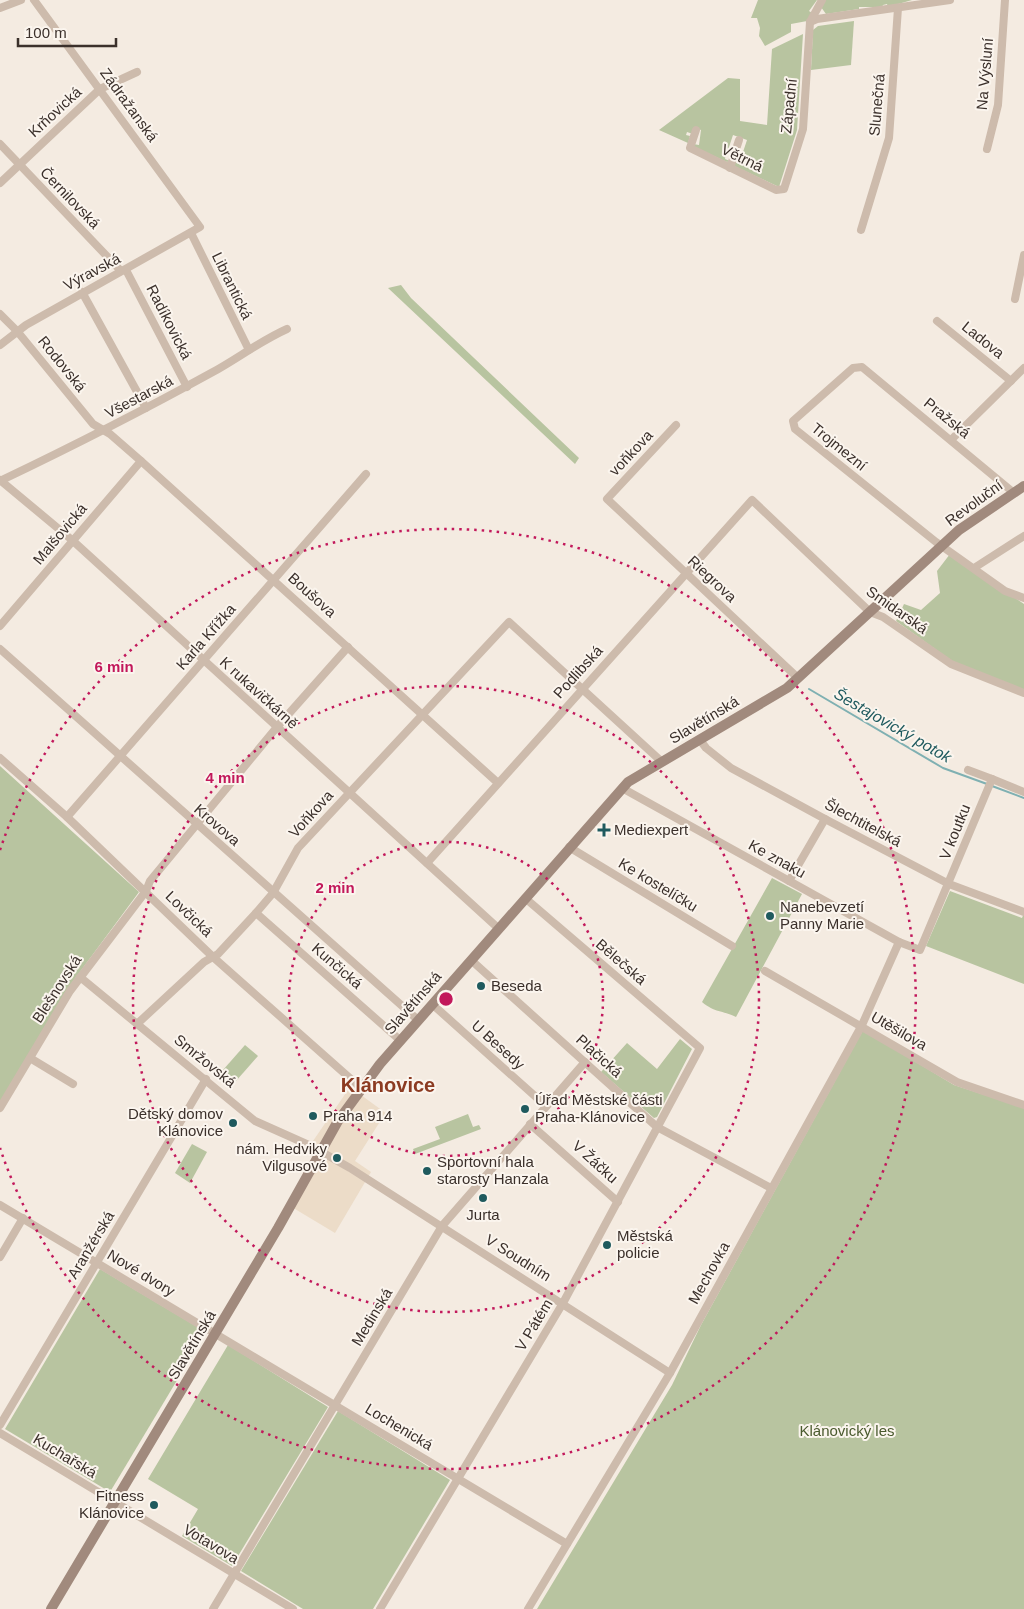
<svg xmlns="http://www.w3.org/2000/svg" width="1024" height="1609" font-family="Arial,sans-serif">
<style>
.green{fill:#b8c4a0}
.plaza{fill:#ecdcc8}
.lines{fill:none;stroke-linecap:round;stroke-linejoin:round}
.stream{stroke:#7fb0b2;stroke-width:2}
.street{stroke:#cdbbac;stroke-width:8}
.secondary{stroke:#a18a7d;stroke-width:10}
.ring{fill:none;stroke:#c2185b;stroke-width:2.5;stroke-dasharray:2.5 5}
.poi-dot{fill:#1f5a5e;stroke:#fbf5ee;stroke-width:2}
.labels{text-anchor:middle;stroke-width:4;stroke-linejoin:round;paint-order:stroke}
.street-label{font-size:15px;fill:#3b302b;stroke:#fbf5ee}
.poi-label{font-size:15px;fill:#3b302b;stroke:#fbf5ee;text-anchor:start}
.park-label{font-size:15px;fill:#4a5a2e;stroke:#fbf5ee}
.water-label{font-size:16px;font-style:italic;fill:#1f5a5e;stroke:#fbf5ee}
.district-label{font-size:20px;font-weight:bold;fill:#8c3b22;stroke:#fbf5ee}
.centre{fill:#c2185b;stroke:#fbf5ee;stroke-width:2.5}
.ring-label{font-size:15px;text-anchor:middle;font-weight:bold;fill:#c2185b;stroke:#fbf5ee;stroke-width:4;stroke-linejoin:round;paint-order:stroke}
</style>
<rect width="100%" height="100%" fill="#f4ebe1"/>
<g class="green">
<polygon points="758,0 817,0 809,11 812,13 807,21 791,24 791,32 765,46 759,36 760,28 757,18 751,18"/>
<polygon points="825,0 912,0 888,7 887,4 883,5 882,7 859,7 859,9 826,14 821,7"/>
<polygon points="854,21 851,65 811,70 813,30 818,26"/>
<polygon points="803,34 797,130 779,187 734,166 734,162 739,164 741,158 735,156 737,150 743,152 747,140 733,135 729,147 734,149 732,155 726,153 725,159 730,161 727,162 694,147 693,144 699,145 701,130 695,128 693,134 687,132 686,135 690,136 688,143 659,130 728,78 740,79 740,121 767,125 772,49"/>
<polygon points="401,285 411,298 579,458 575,464 388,288"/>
<polygon points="950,554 1024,604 1024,691 956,664 896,621 904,604 921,610 940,593 937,571"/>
<polygon points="0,766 139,892 68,988 0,1102"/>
<path d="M772 878 802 894 736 1017C722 1010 715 1013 702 1002Z"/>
<polygon points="950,891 1022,918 1024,913 1024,984 926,946"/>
<polygon points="863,1030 954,1085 1024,1108 1024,1609 537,1609 672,1385 701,1325"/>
<polygon points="680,1039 692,1049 657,1117 654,1118 601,1072 627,1043 657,1069"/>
<polygon points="245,1045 258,1056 236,1081 223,1070"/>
<polygon points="468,1114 473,1127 479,1125 481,1129 415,1154 413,1149 440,1139 435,1127"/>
<polygon points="192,1144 207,1152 190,1183 175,1173"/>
<polygon points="100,1269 206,1332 110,1492 5,1429"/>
<polygon points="228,1345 328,1407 232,1566 182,1536 198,1509 148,1479"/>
<polygon points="338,1411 450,1480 373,1609 303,1609 241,1571"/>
</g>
<polygon class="plaza" points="350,1087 387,1114 381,1120 355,1161 371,1172 335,1233 290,1206 318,1156 309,1150 313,1141"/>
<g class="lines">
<g class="stream">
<polyline points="809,689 943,768 987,784"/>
<polyline points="992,786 1024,798"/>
</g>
<g class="street">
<polyline points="0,8 21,0"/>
<polyline points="810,22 817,19 950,0"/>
<polyline points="696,130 690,148 776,190 784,189 803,129 810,22 822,0"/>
<polyline points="0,144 121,271"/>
<polyline points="987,149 998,105 1005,0"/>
<polyline points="730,168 739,140"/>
<polyline points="0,183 100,89 137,72"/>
<polyline points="861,230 889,138 898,8"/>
<polyline points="191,233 249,350"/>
<polyline points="126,270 187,387"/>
<polyline points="82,292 146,408"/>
<polyline points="1015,299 1024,255"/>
<polyline points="0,314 17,331 93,424 110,434 141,461 498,783"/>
<polyline points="937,321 1011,381"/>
<polyline points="0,345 26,325 200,227 34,0"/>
<polyline points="676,425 607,499 798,678"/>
<polyline points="952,439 1024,368"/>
<polyline points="0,480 72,540 498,928"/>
<path d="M0 481C71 447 142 411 211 373 237 359 260 341 287 329"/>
<polyline points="1014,493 862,367 853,368 793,421 795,429 936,542 1005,591 1024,598"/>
<polyline points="974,568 1024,536"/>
<polyline points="0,626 141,461"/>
<polyline points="0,649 418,1020"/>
<polyline points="700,740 706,748 731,768 825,819 949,884 1024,912"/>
<polyline points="0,758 67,817 213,957 361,1088"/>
<polyline points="968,770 992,779"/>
<polyline points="622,788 899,942 920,950 992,779 1024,792"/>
<polyline points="67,817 366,474"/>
<polyline points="569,847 732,946"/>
<polyline points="427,863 752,500 870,612 883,617 951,664 1024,693"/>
<polyline points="789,881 825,819"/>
<polyline points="256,913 401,1041"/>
<polyline points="471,960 657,1127 771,1188"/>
<polyline points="765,971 957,1082 1024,1105"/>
<polyline points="80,977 255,1121 311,1146 350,1168 670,1373"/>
<polyline points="432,1004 546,1106"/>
<polyline points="137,1024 204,962 218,954 256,913 273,893 298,848 509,622 662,762"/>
<polyline points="30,1058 73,1084"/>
<polyline points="0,1108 70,991 146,891 150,881 277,727 348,647"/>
<polyline points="530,1124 618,1202"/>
<polyline points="0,1205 567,1544"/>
<polyline points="0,1257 23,1218"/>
<polyline points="0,1425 206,1079"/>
<polyline points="0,1433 293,1609"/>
<polyline points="213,1609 442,1226 585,1062"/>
<polyline points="380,1609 563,1303 700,1048 525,898"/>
<polyline points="528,1609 670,1373 862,1025 899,942"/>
</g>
<polyline class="secondary" points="51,1609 278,1228 338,1121 380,1064 628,782 787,688 959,530 1024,486"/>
</g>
<g class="ring">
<circle cx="446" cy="999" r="157"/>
<circle cx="446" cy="999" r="313"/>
<path d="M0 850A470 470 0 1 1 0 1148"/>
</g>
<g class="poi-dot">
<path d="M601.5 822.5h5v5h5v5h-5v5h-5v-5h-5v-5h5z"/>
<circle cx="770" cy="916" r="5"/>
<circle cx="481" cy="986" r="5"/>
<circle cx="525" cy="1109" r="5"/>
<circle cx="313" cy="1116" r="5"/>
<circle cx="233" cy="1123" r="5"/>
<circle cx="337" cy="1158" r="5"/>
<circle cx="427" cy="1171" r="5"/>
<circle cx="483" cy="1198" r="5"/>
<circle cx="607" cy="1245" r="5"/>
<circle cx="154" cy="1505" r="5"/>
</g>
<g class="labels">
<g class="street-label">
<text transform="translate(985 74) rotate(-85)" y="5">Na Výsluní</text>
<text transform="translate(129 105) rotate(54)" y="5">Zádražanská</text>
<text transform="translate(877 105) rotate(-85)" y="5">Slunečná</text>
<text transform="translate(789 106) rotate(-84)" y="5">Západní</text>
<text transform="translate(55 112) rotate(-43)" y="5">Krňovická</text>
<text transform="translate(742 158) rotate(26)" y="5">Větrná</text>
<text transform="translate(70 198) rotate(46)" y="5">Černilovská</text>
<text transform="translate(92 272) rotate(-28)" y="5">Výravská</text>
<text transform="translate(232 286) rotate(64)" y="5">Librantická</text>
<text transform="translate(169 322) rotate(63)" y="5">Radíkovická</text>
<text transform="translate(983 340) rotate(39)" y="5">Ladova</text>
<text transform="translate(62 364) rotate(51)" y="5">Rodovská</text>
<text transform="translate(139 397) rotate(-28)" y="5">Všestarská</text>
<text transform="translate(947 418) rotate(39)" y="5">Pražská</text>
<text transform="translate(839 447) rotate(39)" y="5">Trojmezní</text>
<text transform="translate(631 453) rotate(-47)" y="5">voňkova</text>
<text transform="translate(974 503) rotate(-36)" y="5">Revoluční</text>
<text transform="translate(60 534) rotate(-50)" y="5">Malšovická</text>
<text transform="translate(712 579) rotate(43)" y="5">Riegrova</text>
<text transform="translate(312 595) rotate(42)" y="5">Boušova</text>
<text transform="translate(897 610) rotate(35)" y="5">Smidarská</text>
<text transform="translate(206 637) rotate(-49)" y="5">Karla Křížka</text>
<text transform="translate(578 672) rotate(-48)" y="5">Podlibská</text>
<text transform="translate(259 693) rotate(42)" y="5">K rukavičkárně</text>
<text transform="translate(704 720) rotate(-31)" y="5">Slavětínská</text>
<text transform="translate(311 814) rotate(-48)" y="5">Voňkova</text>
<text transform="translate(863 823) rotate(28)" y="5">Šlechtitelská</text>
<text transform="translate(217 825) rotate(41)" y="5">Krovova</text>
<text transform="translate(955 832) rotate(-68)" y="5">V koutku</text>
<text transform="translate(777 859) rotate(29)" y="5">Ke znaku</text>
<text transform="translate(658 885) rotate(31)" y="5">Ke kostelíčku</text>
<text transform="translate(189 914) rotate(44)" y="5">Lovčická</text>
<text transform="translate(621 962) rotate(41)" y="5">Bělečská</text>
<text transform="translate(337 966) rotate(41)" y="5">Kunčická</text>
<text transform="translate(57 989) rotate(-57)" y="5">Blešnovská</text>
<text transform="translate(413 1003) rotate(-49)" y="5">Slavětínská</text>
<text transform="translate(899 1031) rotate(30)" y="5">Utěšilova</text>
<text transform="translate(498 1045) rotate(42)" y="5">U Besedy</text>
<text transform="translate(599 1056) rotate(42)" y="5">Plačická</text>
<text transform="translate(205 1061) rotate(39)" y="5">Smržovská</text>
<text transform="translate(595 1162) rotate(42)" y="5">V Žáčku</text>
<text transform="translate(91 1245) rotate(-59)" y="5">Aranžérská</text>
<text transform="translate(518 1258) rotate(32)" y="5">V Soudním</text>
<text transform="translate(141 1273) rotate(31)" y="5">Nové dvory</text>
<text transform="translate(709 1273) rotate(-61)" y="5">Mechovka</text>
<text transform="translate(372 1317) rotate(-59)" y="5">Medinská</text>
<text transform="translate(534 1325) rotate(-59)" y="5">V Pátém</text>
<text transform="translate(192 1345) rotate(-59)" y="5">Slavětínská</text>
<text transform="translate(399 1427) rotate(31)" y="5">Lochenická</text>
<text transform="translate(65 1456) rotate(31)" y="5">Kuchařská</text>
<text transform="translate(211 1544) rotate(31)" y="5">Votavova</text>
</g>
<g class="poi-label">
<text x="614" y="835">Mediexpert</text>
<text x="780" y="912">Nanebevzetí<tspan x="780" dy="17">Panny Marie</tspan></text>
<text x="491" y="991">Beseda</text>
<text x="535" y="1105">Úřad Městské části<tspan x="535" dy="17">Praha-Klánovice</tspan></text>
<text x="223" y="1119" text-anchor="end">Dětský domov<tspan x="223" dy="17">Klánovice</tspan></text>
<text x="323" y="1121">Praha 914</text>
<text x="327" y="1154" text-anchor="end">nám. Hedviky<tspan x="327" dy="17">Vilgusové</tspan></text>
<text x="437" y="1167">Sportovní hala<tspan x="437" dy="17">starosty Hanzala</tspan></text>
<text x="483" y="1220" text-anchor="middle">Jurta</text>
<text x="617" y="1241">Městská<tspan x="617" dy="17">policie</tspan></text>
<text x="144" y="1501" text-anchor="end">Fitness<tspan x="144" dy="17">Klánovice</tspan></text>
</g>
<g class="park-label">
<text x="847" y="1436">Klánovický les</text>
</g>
<g class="water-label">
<text transform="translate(893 725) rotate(30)" y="6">Šestajovický potok</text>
</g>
<g class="district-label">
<text x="388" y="1092">Klánovice</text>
</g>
</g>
<circle cx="446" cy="999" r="8" class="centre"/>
<g class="ring-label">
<text x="114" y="672">6 min</text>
<text x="225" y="783">4 min</text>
<text x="335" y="893">2 min</text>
</g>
<path d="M18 38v8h98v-8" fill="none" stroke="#3b302b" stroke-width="2.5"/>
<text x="25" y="38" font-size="15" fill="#3b302b" stroke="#fbf5ee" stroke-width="4" paint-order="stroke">100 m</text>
</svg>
